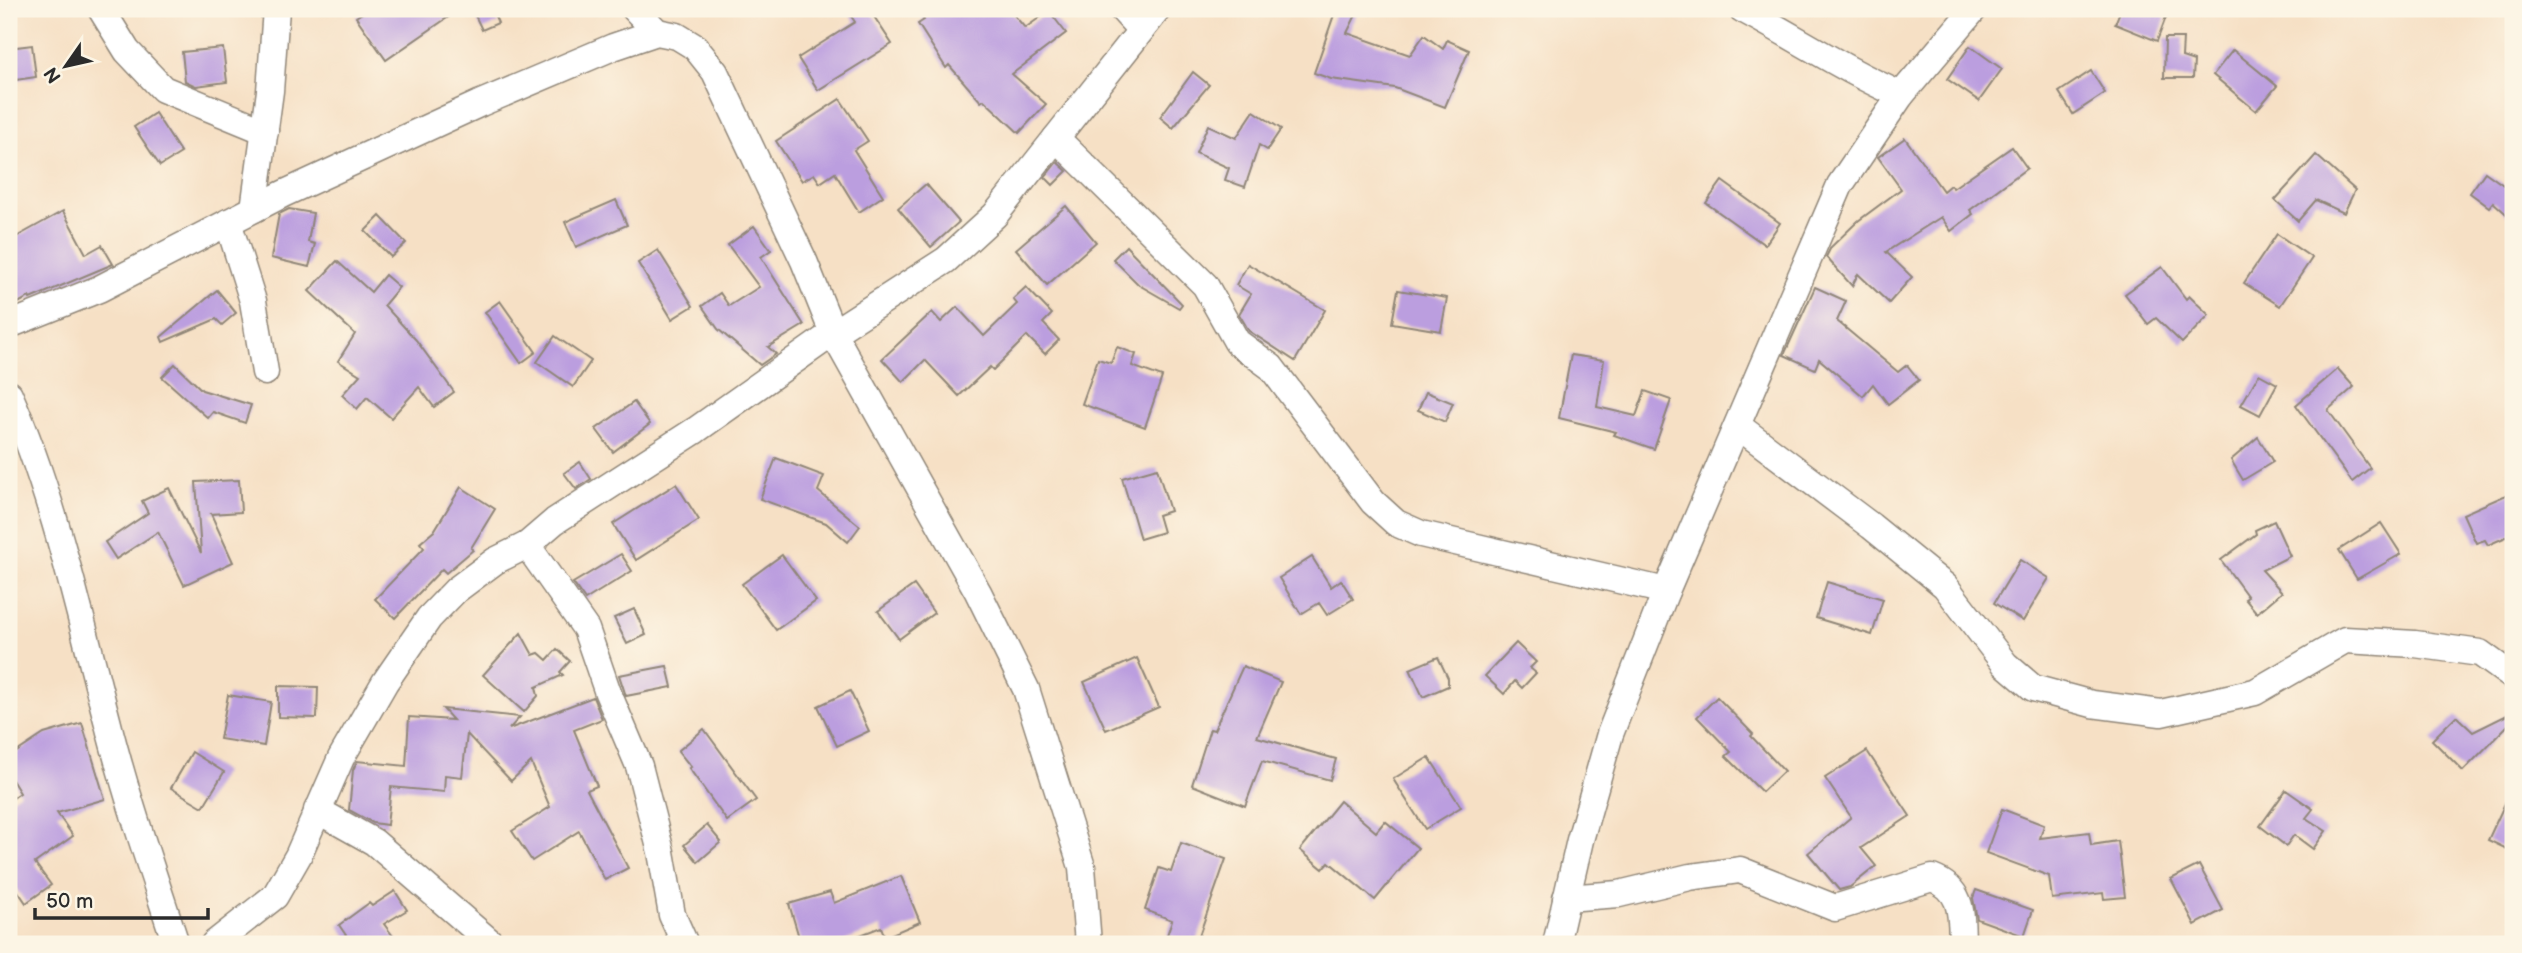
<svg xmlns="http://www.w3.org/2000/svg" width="2522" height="953" font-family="'Balsamiq Sans',sans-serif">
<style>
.building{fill:#bb9edf}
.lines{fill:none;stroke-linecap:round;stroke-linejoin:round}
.minor-casing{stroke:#908678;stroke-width:29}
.minor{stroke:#fff;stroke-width:26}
</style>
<rect width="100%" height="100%" fill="#fcf5e5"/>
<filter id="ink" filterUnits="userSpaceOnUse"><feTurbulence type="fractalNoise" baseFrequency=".0143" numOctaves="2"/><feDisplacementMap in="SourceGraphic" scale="14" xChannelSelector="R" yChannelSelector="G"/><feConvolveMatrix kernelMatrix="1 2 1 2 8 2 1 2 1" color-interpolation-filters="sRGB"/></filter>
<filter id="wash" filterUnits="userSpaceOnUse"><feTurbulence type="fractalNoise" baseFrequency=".00686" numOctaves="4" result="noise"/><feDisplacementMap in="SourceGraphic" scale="28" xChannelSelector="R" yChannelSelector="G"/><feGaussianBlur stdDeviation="1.57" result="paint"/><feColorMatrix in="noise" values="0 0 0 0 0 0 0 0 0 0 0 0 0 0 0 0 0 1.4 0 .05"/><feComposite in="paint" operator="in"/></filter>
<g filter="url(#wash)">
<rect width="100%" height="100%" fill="#f6e0c5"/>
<g id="blocks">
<g class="building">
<polygon points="368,9 460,9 386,60 356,17"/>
<polygon points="472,9 492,9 498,23 482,30"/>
<polygon points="846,9 869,9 892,44 818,90 798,58 855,22"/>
<polygon points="917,9 1009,9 1025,28 1049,11 1066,33 1012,74 1046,104 1019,133 984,100 981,102 949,65 946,68 918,24 924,20"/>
<polygon points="1336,9 1359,9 1347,33 1410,55 1424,35 1443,49 1447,40 1469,50 1445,107 1395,88 1331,79 1314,73"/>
<polygon points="2121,9 2146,9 2166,17 2157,41 2115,24"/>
<polygon points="2165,38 2183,38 2182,57 2194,61 2193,78 2164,78"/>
<polygon points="32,45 36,77 9,81 9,48"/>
<polygon points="1970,46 2002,69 1979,101 1947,79"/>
<polygon points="223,48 227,82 196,86 185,81 182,52"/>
<polygon points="2233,50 2277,86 2256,111 2213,75"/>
<polygon points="2091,71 2105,93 2073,114 2059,92"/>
<polygon points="1193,72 1209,85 1173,128 1160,117"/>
<polygon points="840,99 868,141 854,150 883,196 859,212 835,173 820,183 814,174 802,181 776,141"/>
<polygon points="1254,111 1281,129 1267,150 1259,145 1245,187 1225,180 1229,168 1196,153 1208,125 1236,138"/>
<polygon points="155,113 181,153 160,166 134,127"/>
<polygon points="1905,138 1943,191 1950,185 1953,188 2012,147 2027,168 1970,210 1973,214 1951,231 1941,217 1886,252 1912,277 1889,303 1858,274 1852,286 1826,257 1831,247 1858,221 1901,189 1878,157"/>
<polygon points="2316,155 2355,190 2344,213 2316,200 2298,221 2275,200"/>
<polygon points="1057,162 1067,171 1053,185 1045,177"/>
<polygon points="2485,172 2513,192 2513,220 2493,202 2489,207 2470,193"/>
<polygon points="1722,181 1780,223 1765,245 1706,203"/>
<polygon points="926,184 959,222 931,247 898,208"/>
<polygon points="616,200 627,225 576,247 565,222"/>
<polygon points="1066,206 1096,242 1047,285 1016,249"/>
<polygon points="289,209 313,213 308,242 315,244 309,267 271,258 279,214"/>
<polygon points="63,211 86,254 102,245 113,264 30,299 29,297 9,308 9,241"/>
<polygon points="380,216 406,243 391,257 365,231"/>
<polygon points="754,226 771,250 761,257 804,325 768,347 776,354 760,365 718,329 702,306 720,293 729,306 759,287 728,245"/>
<polygon points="2277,234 2312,258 2280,306 2244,283"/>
<polygon points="1126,246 1182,304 1179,308 1139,285 1113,259"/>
<polygon points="658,250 693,306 672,319 638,263"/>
<polygon points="337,261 371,292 385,275 399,287 384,305 416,340 454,392 434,407 419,387 391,418 367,397 357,409 342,395 360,375 338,361 355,334 309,291"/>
<polygon points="1248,264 1325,310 1295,361 1249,331 1239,314 1251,294 1236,285"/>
<polygon points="2162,267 2186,299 2189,296 2209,315 2182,343 2156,318 2148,324 2125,294"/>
<polygon points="1026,287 1052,314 1043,323 1059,340 1045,354 1027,336 993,370 990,367 959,396 925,360 903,382 882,359 932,312 941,322 957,307 984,336 1017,304 1013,299"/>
<polygon points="1815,287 1846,301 1837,321 1898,372 1907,365 1919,380 1888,404 1873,384 1863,396 1819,359 1815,369 1784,355"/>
<polygon points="217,290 236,313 222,325 216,319 163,342 161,337"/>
<polygon points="1398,290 1447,298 1441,331 1392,323"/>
<polygon points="500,301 536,352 521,363 485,312"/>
<polygon points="555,336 591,361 573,387 537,362"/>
<polygon points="1117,347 1136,354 1132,366 1162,377 1145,427 1082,404 1098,359 1111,363"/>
<polygon points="1571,355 1604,360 1597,407 1636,416 1645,391 1671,400 1654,449 1614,435 1616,432 1559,418"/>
<polygon points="175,364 202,390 251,405 245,423 213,412 208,418 162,377"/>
<polygon points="2338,369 2354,387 2328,410 2370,468 2352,482 2296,405"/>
<polygon points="2259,374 2277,384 2260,415 2241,405"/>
<polygon points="1426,392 1453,403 1445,422 1418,410"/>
<polygon points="634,402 650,424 613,452 596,429"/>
<polygon points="2258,437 2273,462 2243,480 2231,460"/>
<polygon points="776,458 824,476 818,491 860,526 848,542 826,523 760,499"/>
<polygon points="580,462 591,479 576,489 564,473"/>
<polygon points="1157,468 1170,511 1158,515 1163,532 1140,539 1122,478"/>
<polygon points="239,480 241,512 211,514 233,562 184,585 158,532 116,559 105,542 148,513 142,501 169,488 201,553 196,482"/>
<polygon points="676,484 699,520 636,560 613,524"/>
<polygon points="461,487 495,509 471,548 473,550 446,573 442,569 395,618 375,599 424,548 420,543 434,531"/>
<polygon points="2513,492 2513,534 2488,545 2485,540 2476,543 2463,514"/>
<polygon points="2274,521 2290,556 2262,570 2282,592 2257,613 2245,599 2248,597 2221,560 2256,534 2255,530"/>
<polygon points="2381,523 2401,554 2357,579 2339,550"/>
<polygon points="621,554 632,571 585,600 573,583"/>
<polygon points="782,555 816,601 776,630 742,584"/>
<polygon points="1312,557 1331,587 1341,580 1353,599 1327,615 1319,603 1301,614 1279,578"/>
<polygon points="2020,560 2049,578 2023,621 1994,603"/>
<polygon points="1827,582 1883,599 1872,635 1816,618"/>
<polygon points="914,585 934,613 899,639 878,611"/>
<polygon points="634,609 646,635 627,644 614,618"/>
<polygon points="521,633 533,655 539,653 547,660 557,649 570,661 560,672 563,675 536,687 538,696 524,712 483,675"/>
<polygon points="1516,643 1536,662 1530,668 1536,673 1522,688 1515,681 1504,694 1485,676"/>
<polygon points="1438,657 1448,678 1448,686 1423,697 1410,669"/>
<polygon points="1137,658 1159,707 1106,730 1084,682"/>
<polygon points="667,666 672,687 626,696 619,675"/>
<polygon points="1243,666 1281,682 1257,737 1336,759 1330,780 1262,761 1245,806 1192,785 1210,729 1214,730"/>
<polygon points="278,686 318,687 317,718 278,717"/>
<polygon points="850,691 869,731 837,746 818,706"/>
<polygon points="228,695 271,702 264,746 220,739"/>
<polygon points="593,697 602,719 574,730 597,786 587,790 628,868 605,880 579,831 532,861 512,831 550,807 531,762 511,781 467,734 462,777 445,775 444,792 391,787 387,825 373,823 349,810 353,770 357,761 406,766 409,717 453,720 443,709 520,717 509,729"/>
<polygon points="1717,697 1753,734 1751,736 1784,771 1762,792 1726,756 1731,752 1697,717"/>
<polygon points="2513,712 2513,720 2463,771 2432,740 2456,716 2473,732"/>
<polygon points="82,723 105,799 57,813 73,836 35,863 51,885 26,903 9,878 9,801 20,793 9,775 9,757 44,734"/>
<polygon points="704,729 756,800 727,821 689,768 691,767 678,751"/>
<polygon points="1867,751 1910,816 1861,848 1876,866 1850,887 1839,890 1808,853 1851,817 1825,778"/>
<polygon points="192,752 224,772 203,807 171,788"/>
<polygon points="1429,757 1461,807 1425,829 1393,779"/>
<polygon points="2513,786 2513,852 2488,840"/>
<polygon points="2286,790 2313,809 2306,818 2326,831 2313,849 2294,835 2286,846 2260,826"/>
<polygon points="1340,801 1376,832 1385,821 1418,848 1375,900 1329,862 1323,869 1300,850"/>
<polygon points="2002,809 2044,825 2040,838 2089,832 2091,845 2118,841 2125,897 2104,899 2103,893 2052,899 2049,876 1986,853"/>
<polygon points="707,825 721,842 698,862 684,845"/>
<polygon points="1181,843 1226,859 1196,944 1167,935 1172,920 1145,910 1159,868 1171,872"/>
<polygon points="2199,865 2223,910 2195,925 2171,879"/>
<polygon points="901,876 920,922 885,937 881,927 837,944 801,944 789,904 830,892 834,903"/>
<polygon points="1976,890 2033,910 2024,936 1977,919 1973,898"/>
<polygon points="395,891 407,910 384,924 399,944 352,944 339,925 369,903 372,906"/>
</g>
</g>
</g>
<g filter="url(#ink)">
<use href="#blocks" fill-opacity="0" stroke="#908678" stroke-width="2"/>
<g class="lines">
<defs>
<g id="minor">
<polyline points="101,9 127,51 163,89 265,131"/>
<polyline points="635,9 657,32"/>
<polyline points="1122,9 1141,30"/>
<path d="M1742 9C1795 37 1846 71 1901 95"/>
<polyline points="1056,138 1205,285 1237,342 1271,367 1373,502 1396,523 1421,534 1666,591"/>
<polyline points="254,209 270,91 276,9"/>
<polyline points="228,222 253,301 265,372"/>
<polyline points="9,325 99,289 283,194 481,103 613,47 657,32 677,36 695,47 715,72 804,261 833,333 978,592 1026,689 1082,867 1088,944"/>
<path d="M9 394C55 499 78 610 107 720 126 796 152 870 176 944"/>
<polyline points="1738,426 1871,526 1945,586 2005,664 2033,688 2092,704 2161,713 2255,692 2345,640 2415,644 2480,653 2513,677"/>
<polyline points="527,545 586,629 608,693 639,766 661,852 672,915 685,944"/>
<polyline points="317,810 374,842 490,942"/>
<path d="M1566 898 1619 894 1690 877 1740 870 1835 908 1932 878C1964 890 1961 915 1962 944"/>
<polyline points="214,944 275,896 298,856 341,758 385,682 429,618 456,590 495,561 527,545 555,521 696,430 833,333 946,260 995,215 1158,9"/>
<polyline points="1556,944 1580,840 1610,734 1666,591 1840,185 1901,95 1974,9"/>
</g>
</defs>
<use href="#minor" class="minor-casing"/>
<use href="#minor" class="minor"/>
</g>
</g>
<rect width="2522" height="953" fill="none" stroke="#fcf5e5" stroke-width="35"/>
<g transform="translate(66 66) rotate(236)" stroke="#fcf5e5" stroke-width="5" paint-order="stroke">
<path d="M0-5L12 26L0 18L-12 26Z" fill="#2b2b2b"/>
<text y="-10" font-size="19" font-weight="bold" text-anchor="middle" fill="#2b2b2b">N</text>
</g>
<path d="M35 908v10h173v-10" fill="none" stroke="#2b2b2b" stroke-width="3.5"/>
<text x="46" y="908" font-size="21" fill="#2b2b2b" stroke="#fcf5e5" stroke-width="5" paint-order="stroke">50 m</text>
</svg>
